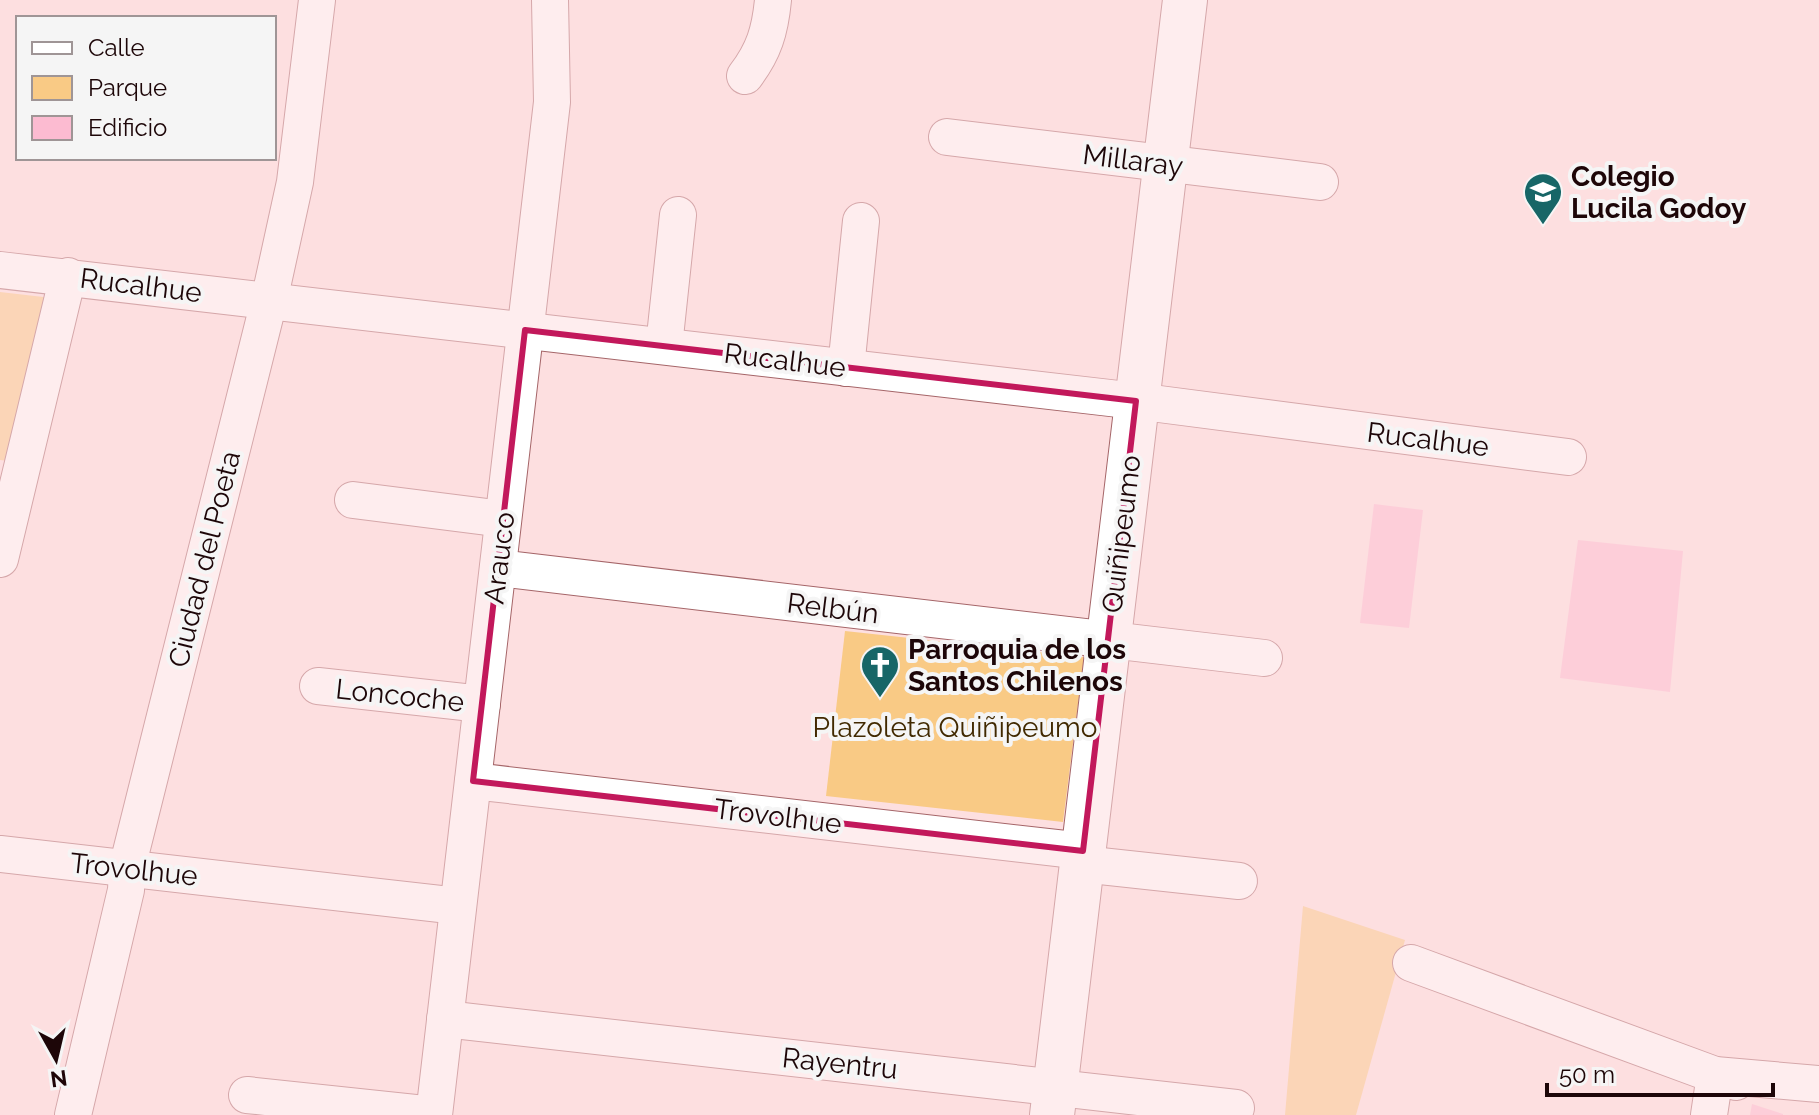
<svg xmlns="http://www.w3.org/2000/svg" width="1819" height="1115" font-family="Raleway,sans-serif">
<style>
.green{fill:#f9ca85}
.building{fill:#fcbbd1}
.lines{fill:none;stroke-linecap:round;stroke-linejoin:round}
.street-casing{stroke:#a56568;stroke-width:38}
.secondary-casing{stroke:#a56568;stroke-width:46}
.street{stroke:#fff;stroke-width:36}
.secondary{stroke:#fff;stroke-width:44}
.marked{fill:none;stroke:#c2185b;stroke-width:6;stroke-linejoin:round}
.labels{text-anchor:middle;stroke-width:8;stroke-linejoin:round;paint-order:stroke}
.street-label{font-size:28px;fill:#1d0608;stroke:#f5f5f5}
.poi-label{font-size:28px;font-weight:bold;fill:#1d0608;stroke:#f5f5f5;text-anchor:start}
.park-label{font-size:28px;fill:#412900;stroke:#f5f5f5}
</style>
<rect width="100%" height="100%" fill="#fddfe0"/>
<g class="green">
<polygon points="0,292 52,298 9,461 0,460"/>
<polygon points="845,631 1084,657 1063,822 826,796"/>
<polygon points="1303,906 1405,940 1356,1115 1285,1115"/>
</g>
<g class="building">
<polygon points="1374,504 1423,510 1409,628 1360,623"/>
<polygon points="1578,540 1683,551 1670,692 1560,678"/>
<polygon points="1752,1104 1783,1114 1783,1115 1750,1115"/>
</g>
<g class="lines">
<defs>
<g id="street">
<path d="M745 76C764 51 770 31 773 0"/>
<polyline points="947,137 1320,182"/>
<polyline points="0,270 1136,401 1568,457"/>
<polyline points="664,346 678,215"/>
<polyline points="846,368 861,221"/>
<polyline points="353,500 503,519"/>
<polyline points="0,559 68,276"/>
<polyline points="498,568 1264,658"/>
<polyline points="318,686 482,704"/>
<polyline points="473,781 1083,851"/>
<polyline points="0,854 458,906"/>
<polyline points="1082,864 1239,881"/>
<polyline points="1411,963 1715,1075 1819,1084"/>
<polyline points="445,1019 1236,1108"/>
<polyline points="247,1095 434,1115"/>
<polyline points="73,1115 126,890 127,868 269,301 295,182 317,0"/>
<polyline points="434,1115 552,102 550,0"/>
<polyline points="1709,1115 1715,1075 1736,1082"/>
</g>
<polyline id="secondary" points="1052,1115 1185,0"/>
</defs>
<use href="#street" class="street-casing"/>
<use href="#secondary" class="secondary-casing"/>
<use href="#street" class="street"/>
<use href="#secondary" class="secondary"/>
</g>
<path d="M0 0H1819V1115H0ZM525 330 1136 401 1083 851 473 781Z" fill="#fddfe0" fill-opacity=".55" fill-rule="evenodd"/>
<path class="marked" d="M525 330 1136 401 1083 851 473 781Z"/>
<defs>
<symbol id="school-pin" viewBox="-11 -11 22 30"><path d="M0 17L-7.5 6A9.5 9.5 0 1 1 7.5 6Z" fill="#176667" stroke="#f5f5f5"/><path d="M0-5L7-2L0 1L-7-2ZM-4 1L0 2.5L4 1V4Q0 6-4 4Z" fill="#fff"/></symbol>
<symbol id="church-pin" viewBox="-11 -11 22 30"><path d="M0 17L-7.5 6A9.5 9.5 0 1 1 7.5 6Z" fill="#176667" stroke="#f5f5f5"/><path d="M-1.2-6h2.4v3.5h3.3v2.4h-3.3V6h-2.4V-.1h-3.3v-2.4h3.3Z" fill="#fff"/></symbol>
</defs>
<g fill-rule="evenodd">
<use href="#school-pin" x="1521" y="170" width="44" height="60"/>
<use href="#church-pin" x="858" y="643" width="44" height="60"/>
</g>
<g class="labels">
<g class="street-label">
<text transform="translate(1133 160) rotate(7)" y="10">Millaray</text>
<text transform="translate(141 285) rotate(7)" y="10">Rucalhue</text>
<text transform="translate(785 360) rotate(7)" y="10">Rucalhue</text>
<text transform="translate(1428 439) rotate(7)" y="10">Rucalhue</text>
<text transform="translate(1121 534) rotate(-83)" y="10">Quiñipeumo</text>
<text transform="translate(499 558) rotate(-83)" y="10">Arauco</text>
<text transform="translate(204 559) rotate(-76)" y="10">Ciudad del Poeta</text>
<text transform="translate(833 608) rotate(7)" y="10">Relbún</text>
<text transform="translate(400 695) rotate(6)" y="10">Loncoche</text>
<text transform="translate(778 816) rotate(7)" y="10">Trovolhue</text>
<text transform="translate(134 869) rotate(6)" y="10">Trovolhue</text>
<text transform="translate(840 1063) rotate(6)" y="10">Rayentru</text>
</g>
<g class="poi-label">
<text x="1571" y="186">Colegio<tspan x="1571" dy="32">Lucila Godoy</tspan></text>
<text x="908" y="659">Parroquia de los<tspan x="908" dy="32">Santos Chilenos</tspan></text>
</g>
<g class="park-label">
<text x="955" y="737">Plazoleta Quiñipeumo</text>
</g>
</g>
<rect x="16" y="16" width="260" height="144" fill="#f5f5f5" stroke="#9f9596" stroke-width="2"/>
<rect x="32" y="42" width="40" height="12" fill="#ffffff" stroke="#9f9596" stroke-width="2"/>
<text x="88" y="56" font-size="24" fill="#1d0608">Calle</text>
<rect x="32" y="76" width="40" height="24" fill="#f9ca85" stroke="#9f9596" stroke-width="2"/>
<text x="88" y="96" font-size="24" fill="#1d0608">Parque</text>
<rect x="32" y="116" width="40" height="24" fill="#fcbbd1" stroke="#9f9596" stroke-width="2"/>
<text x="88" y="136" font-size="24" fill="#1d0608">Edificio</text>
<g transform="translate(56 1059) rotate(172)" stroke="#f5f5f5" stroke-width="6" paint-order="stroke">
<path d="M0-6L14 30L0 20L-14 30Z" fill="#1d0608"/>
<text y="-12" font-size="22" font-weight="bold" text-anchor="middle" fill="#1d0608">N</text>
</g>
<path d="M1547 1083v12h226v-12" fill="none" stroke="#1d0608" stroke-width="4"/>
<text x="1559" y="1083" font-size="24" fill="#1d0608" stroke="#f5f5f5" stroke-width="6" paint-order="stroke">50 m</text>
</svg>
